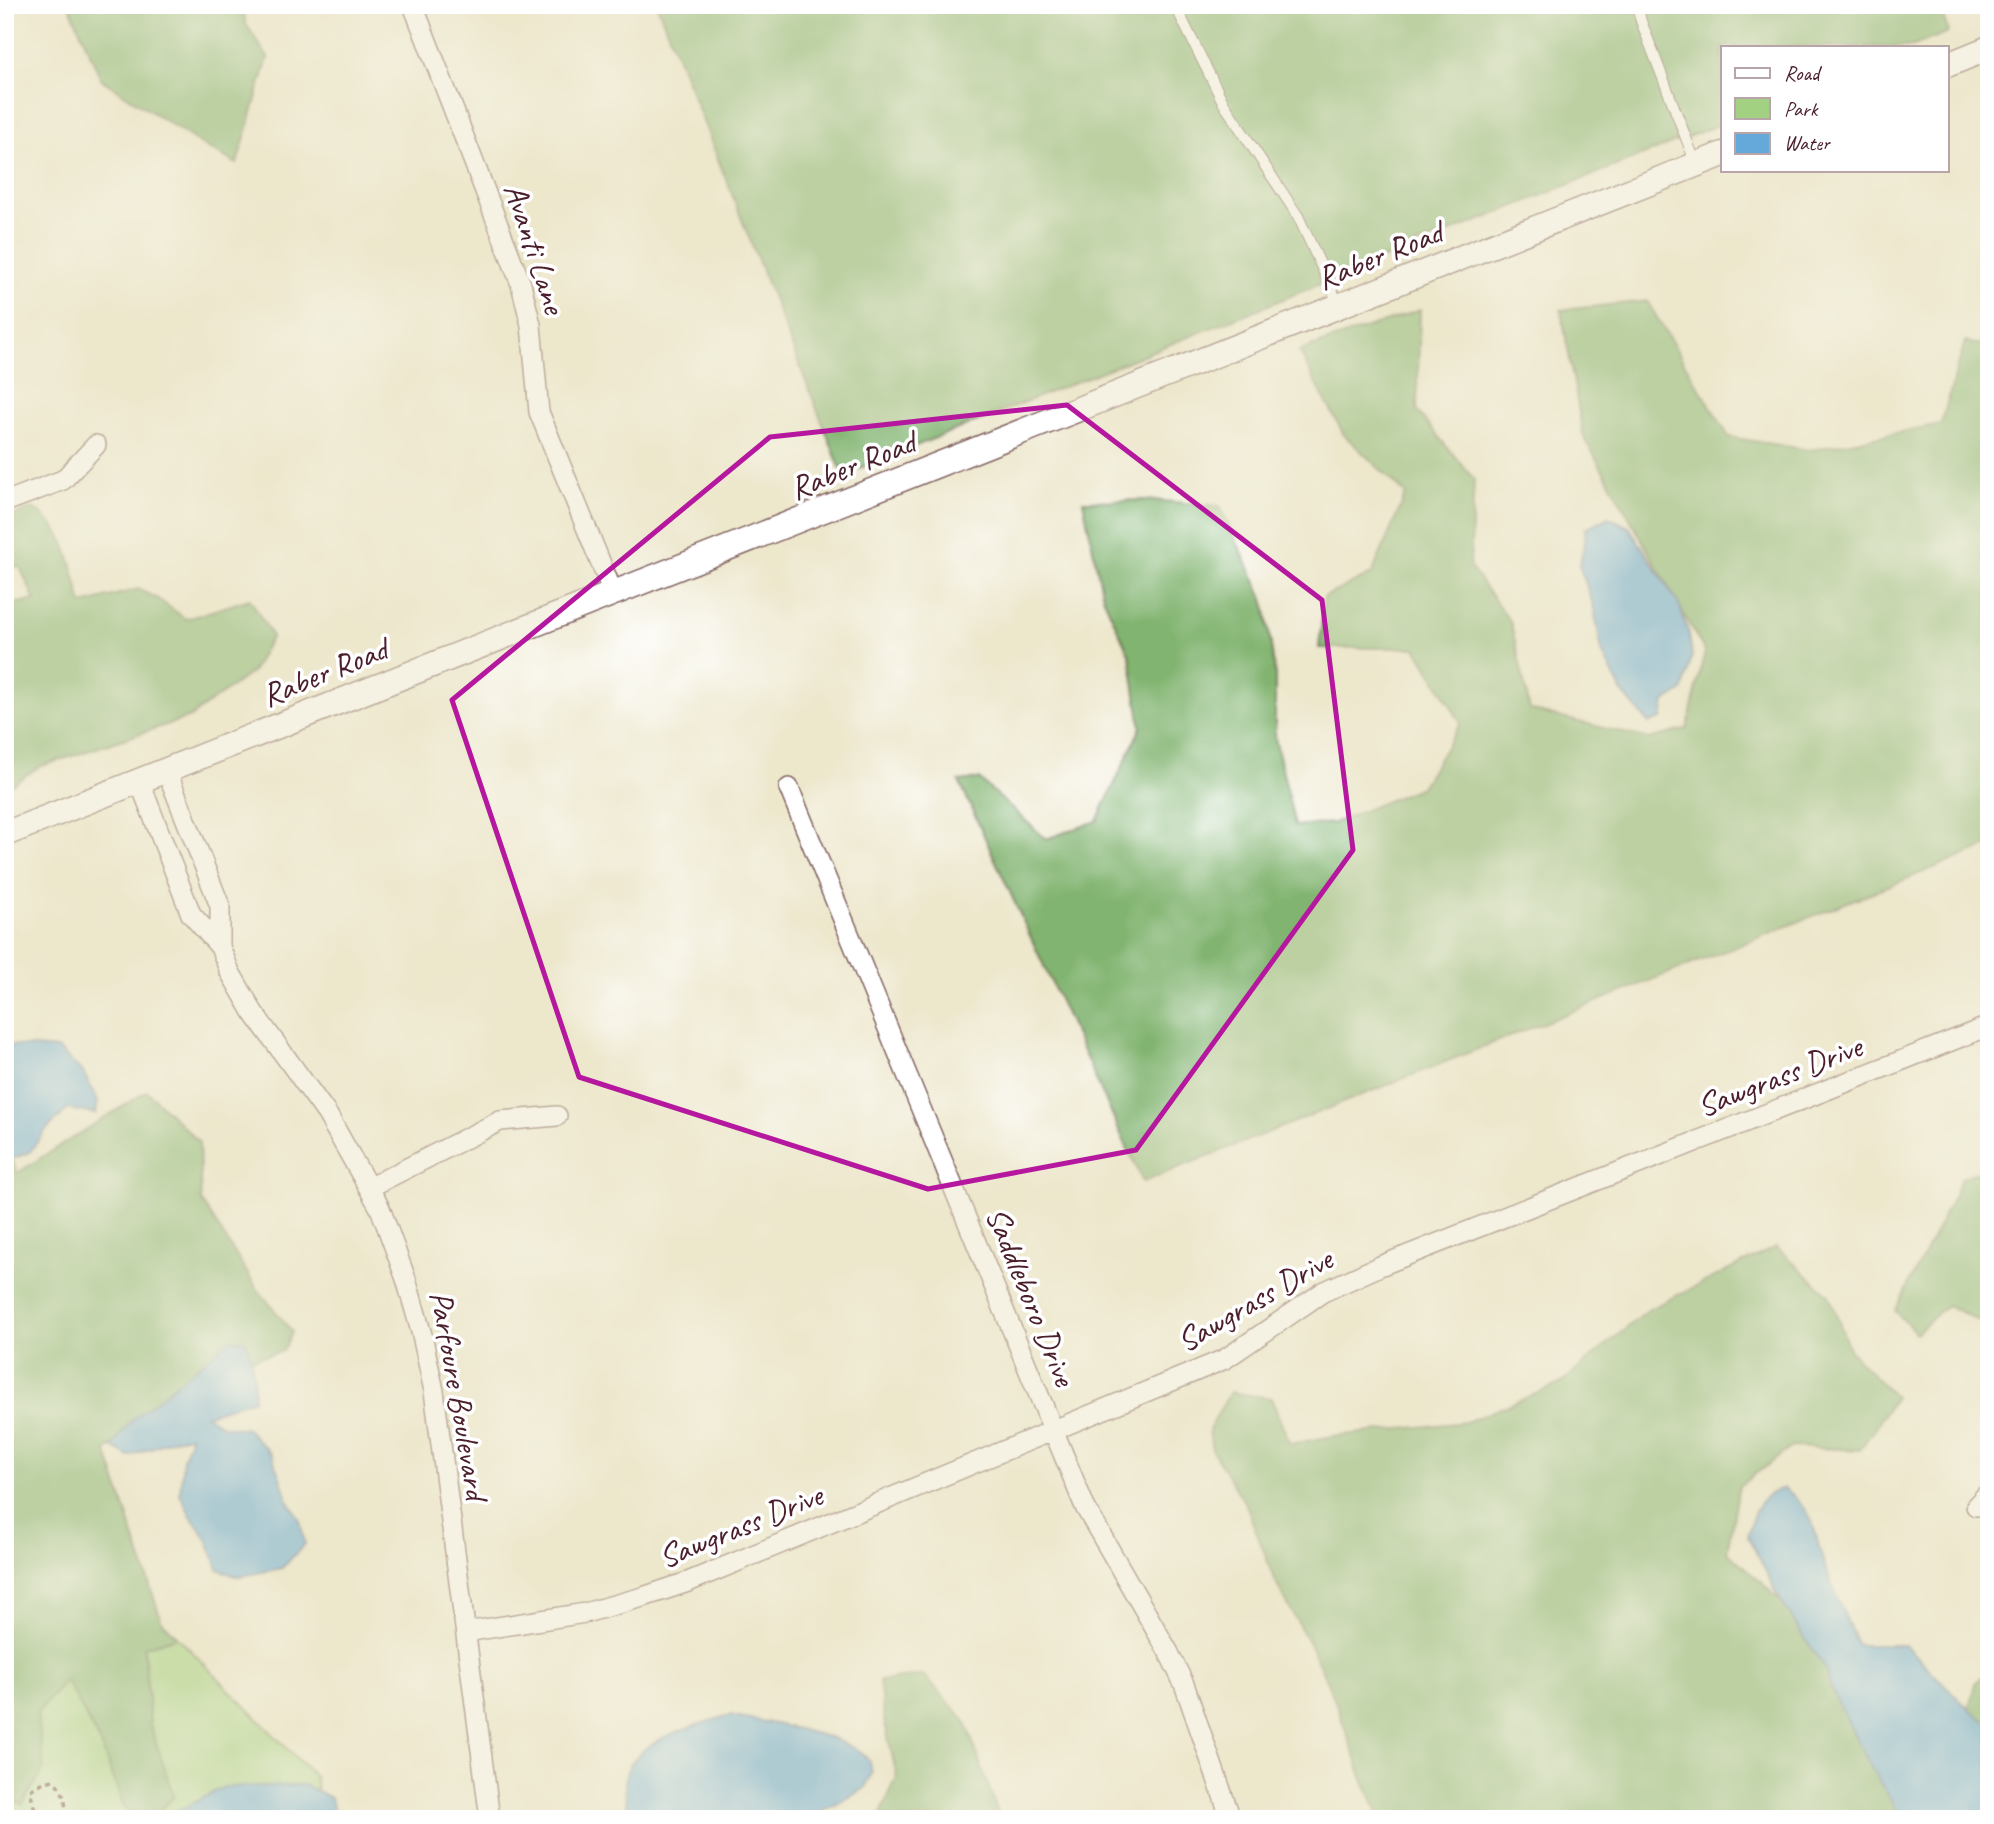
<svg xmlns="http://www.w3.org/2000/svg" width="1994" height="1824" font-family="Caveat,sans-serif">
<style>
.green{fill:#a2d281;stroke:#767856;stroke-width:2}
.forest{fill:#81b46f;stroke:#666a4d;stroke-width:2}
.water{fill:#64a9da;stroke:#576482;stroke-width:2}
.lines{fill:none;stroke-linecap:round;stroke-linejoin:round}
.service-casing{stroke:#836563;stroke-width:12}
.minor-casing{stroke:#836563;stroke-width:22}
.tertiary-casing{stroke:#836563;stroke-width:27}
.path{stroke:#836563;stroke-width:3.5;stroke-dasharray:5 5;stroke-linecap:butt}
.service{stroke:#fff;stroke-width:10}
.minor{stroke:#fff;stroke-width:19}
.tertiary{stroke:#fff;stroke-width:24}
.marked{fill:none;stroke:#b5179e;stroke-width:5;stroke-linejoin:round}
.labels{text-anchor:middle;stroke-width:7;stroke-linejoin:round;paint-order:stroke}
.street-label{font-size:33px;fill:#4a1f2b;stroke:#fff}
</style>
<rect width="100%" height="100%" fill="#fff"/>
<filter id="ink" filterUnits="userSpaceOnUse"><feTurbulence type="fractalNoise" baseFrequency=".0143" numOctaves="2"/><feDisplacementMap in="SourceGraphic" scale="14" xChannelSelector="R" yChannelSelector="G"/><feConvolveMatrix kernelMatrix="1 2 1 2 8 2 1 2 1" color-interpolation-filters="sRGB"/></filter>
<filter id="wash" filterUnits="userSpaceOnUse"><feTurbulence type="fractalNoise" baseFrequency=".00686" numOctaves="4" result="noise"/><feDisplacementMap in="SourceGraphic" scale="28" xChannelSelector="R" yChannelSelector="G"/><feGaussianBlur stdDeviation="1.57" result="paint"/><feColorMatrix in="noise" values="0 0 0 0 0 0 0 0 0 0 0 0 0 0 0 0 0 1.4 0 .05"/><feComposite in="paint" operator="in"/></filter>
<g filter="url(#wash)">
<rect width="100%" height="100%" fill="#ede7cc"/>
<polygon class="green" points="5,1156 12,1159 161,1620 315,1777 322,1819 5,1819"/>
<g class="forest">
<polygon points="69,5 242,5 246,24 268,58 237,164 201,144 101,79"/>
<polygon points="657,5 1938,5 1949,32 1911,47 1723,47 1723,123 843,475"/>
<polygon points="1647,301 1729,437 1810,450 1941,424 1965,342 1989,346 1989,846 1143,1182 959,781 979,779 1046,839 1097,821 1141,727 1130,656 1103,597 1083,501 1151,500 1220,506 1265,602 1275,674 1275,738 1295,826 1334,823 1421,787 1461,723 1416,648 1319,648 1324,597 1372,574 1406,494 1344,435 1299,351 1420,310 1417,411 1474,479 1470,567 1511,623 1530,710 1649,739 1687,729 1705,652 1583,435 1561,310"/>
<path d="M33 508C69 531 71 565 82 604L138 589 158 599 186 619 250 599 272 636 252 672 190 717 39 767 5 789V605L35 600 20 567 5 566V519Z"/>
<polygon points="147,1091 199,1142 201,1200 256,1287 292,1332 283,1351 252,1359 245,1340 130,1422 112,1447 106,1450 161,1620 177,1637 144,1647 150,1725 174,1797 149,1819 140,1819 125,1809 99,1741 66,1680 37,1713 44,1769 22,1805 5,1792 5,1156 12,1159 17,1173"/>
<path d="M1989 1167V1322L1979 1321 1947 1305 1916 1333 1895 1311C1917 1266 1942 1224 1961 1178Z"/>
<polygon points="1776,1247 1829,1295 1850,1351 1895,1397 1860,1450 1792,1447 1739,1486 1727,1551 1781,1601 1825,1669 1831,1689 1873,1771 1903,1819 1381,1819 1364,1782 1333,1695 1310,1645 1277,1585 1246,1505 1212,1450 1209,1430 1230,1392 1271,1398 1290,1444 1334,1436 1466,1422 1560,1384 1649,1309"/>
<polygon points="1989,1671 1989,1724 1969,1709 1975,1683"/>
<polygon points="923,1675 965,1720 1000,1819 879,1819 897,1777 884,1719 879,1681"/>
</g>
<g class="water">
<polygon points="1609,517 1629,527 1679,605 1689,634 1692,657 1683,690 1665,702 1662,719 1649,723 1621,691 1602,652 1593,604 1579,565 1585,543 1585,528"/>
<polygon points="5,1043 10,1045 58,1049 83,1072 98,1101 96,1114 68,1109 45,1131 30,1152 12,1159 5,1156"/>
<path d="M230 1340H245C253 1360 255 1378 254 1399L206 1415 223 1426 247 1429 272 1455 288 1500 300 1520 305 1544 282 1568 237 1577 218 1569 208 1541 192 1518 180 1494 183 1458 191 1436 174 1439 129 1457 112 1447 130 1422Z"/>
<path d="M1784 1488C1819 1513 1812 1533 1826 1569 1836 1594 1846 1621 1858 1645H1905L1969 1709 1989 1724V1819H1903L1873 1771 1831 1689 1825 1669 1781 1601 1747 1535C1754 1511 1757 1496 1784 1488Z"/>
<path d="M730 1715C763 1722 845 1734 867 1758 870 1762 871 1768 872 1773L865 1788 837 1804 802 1819H629C627 1803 621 1779 630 1765 649 1735 698 1725 730 1715Z"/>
<polygon points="305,1785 331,1798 336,1819 174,1819 173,1813 224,1787"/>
</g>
</g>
<g filter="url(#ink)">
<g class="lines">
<defs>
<g id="service">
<polyline points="1175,5 1224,104 1298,216 1339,305"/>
<polyline points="1637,5 1641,21 1696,164"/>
</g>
<g id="minor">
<polyline points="413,5 521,284 531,325 539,412 613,593"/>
<polyline points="5,502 63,480 96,445"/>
<polyline points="166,769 220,906 220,947"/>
<polyline points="139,780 191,914 220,947 230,972 253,1012 327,1114 380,1208 406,1279 422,1335 434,1391 490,1819"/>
<polyline points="789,788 1085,1507 1168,1651 1184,1684 1231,1819"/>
<polyline points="370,1187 500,1121 557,1116"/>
<polyline points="1976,1506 1989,1492"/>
<polyline points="466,1632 585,1613 643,1597 688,1582 1225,1359 1323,1292 1380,1266 1989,1026"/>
</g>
<g id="tertiary">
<polyline points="1947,65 1989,48"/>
<polyline points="5,834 1723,154"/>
</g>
</defs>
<use href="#service" class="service-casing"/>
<use href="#minor" class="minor-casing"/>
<use href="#tertiary" class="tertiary-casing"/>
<path class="path" d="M37 1819 30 1790 42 1783 53 1780C65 1791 66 1803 66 1819"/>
<use href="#service" class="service"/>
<use href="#minor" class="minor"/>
<use href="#tertiary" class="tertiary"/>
</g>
</g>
<path d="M0 0H1994V1824H0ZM1067 405 1322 600 1353 850 1136 1150 928 1189 579 1077 452 700 770 437Z" fill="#ede7cc" fill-opacity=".55" fill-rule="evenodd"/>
<path class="marked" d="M1067 405 1322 600 1353 850 1136 1150 928 1189 579 1077 452 700 770 437Z"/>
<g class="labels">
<g class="street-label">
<text transform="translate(536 248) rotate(72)" y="12">Avanti Lane</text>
<text transform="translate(1379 254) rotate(-22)" y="12">Raber Road</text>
<text transform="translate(852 464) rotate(-22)" y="12">Raber Road</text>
<text transform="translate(324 671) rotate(-22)" y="12">Raber Road</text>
<text transform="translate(1779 1075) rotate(-21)" y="12">Sawgrass Drive</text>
<text transform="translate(1032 1296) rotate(68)" y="12">Saddleboro Drive</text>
<text transform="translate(1254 1299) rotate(-30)" y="12">Sawgrass Drive</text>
<text transform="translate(460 1395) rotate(80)" y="12">Parfoure Boulevard</text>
<text transform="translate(740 1525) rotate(-22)" y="12">Sawgrass Drive</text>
</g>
</g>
<rect width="1994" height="1824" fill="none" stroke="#fff" stroke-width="28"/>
<rect x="1721" y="46" width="228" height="126" fill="#ffffff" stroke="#b7a5aa" stroke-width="2"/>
<rect x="1735" y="68" width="35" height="10" fill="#ffffff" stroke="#b7a5aa" stroke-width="2"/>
<text x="1784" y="80" font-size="21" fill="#4a1f2b">Road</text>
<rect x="1735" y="98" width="35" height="21" fill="#a2d281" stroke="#b7a5aa" stroke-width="2"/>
<text x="1784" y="116" font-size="21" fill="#4a1f2b">Park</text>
<rect x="1735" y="133" width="35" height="21" fill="#64a9da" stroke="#b7a5aa" stroke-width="2"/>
<text x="1784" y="150" font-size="21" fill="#4a1f2b">Water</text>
</svg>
